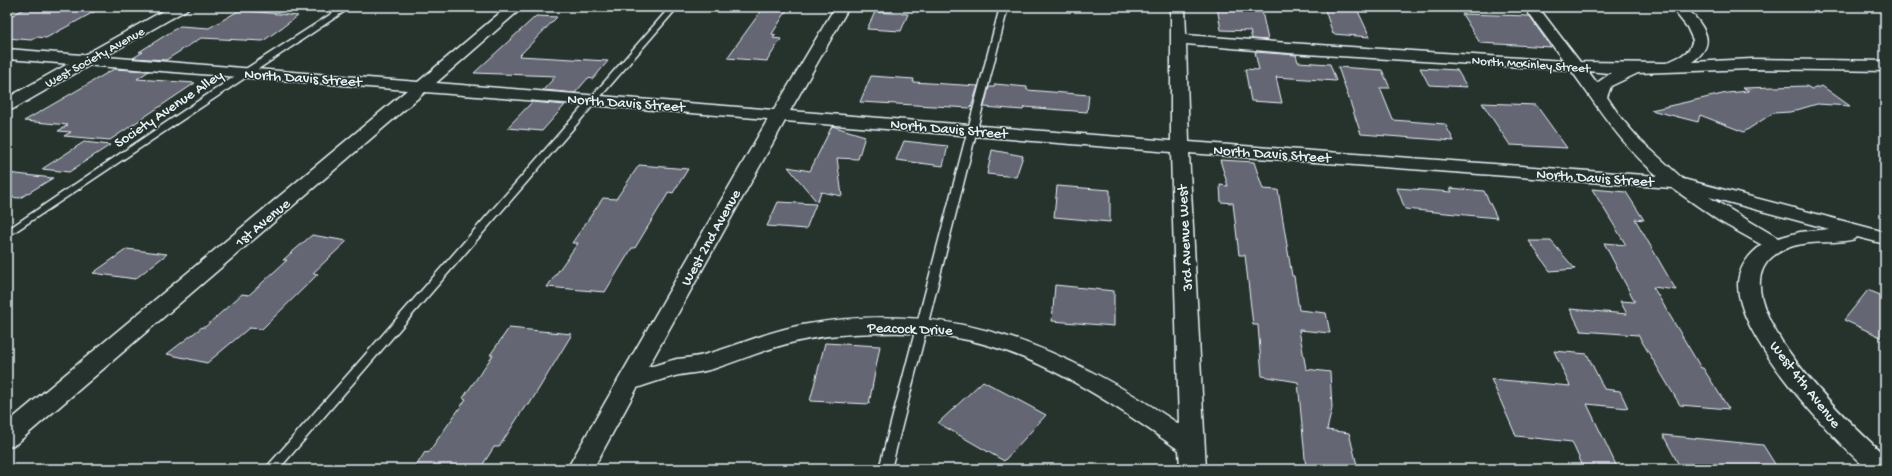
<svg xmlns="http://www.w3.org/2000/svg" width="1892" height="476" font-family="'Gochi Hand',sans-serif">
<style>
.building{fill:#656673;stroke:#e8f1f8}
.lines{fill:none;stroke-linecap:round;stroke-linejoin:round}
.service-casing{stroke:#e8f1f8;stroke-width:3}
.minor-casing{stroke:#e8f1f8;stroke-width:3}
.tertiary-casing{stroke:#e8f1f8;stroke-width:3}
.service{fill:#26332d;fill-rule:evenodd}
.minor{fill:#26332d;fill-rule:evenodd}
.tertiary{fill:#26332d;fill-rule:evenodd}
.labels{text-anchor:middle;stroke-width:3;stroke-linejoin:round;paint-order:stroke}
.far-street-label{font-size:13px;fill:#e8f1f8;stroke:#26332d}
.street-label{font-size:15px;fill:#e8f1f8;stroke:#26332d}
</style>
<rect width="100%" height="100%" fill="#26332d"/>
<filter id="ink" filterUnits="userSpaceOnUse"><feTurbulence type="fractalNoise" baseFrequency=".025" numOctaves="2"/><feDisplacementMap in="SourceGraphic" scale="8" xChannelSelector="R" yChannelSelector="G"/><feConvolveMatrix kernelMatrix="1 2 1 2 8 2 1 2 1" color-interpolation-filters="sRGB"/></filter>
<g filter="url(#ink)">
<g class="building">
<polygon points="28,7 103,7 46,38 37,37 31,40 7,38 7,18"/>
<polygon points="764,7 789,7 772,34 776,35 773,38 781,39 767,61 727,58"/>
<polygon points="1217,7 1261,7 1268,40 1252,39 1250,31 1221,30"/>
<polygon points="1324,7 1356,7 1370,37 1333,34"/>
<polygon points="240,10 298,16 263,41 201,38 166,60 133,58 143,52 139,52 180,26 209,28"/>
<polygon points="875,12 908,14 901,31 867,29"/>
<polygon points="1462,14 1529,16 1551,47 1480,43"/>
<polygon points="536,16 557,17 519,56 608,61 593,79 588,78 575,93 543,90 556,76 474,73"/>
<polygon points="1255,52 1296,55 1298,62 1330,64 1336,81 1276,77 1282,103 1251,101 1245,69 1259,70"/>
<polygon points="1338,67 1382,70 1390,88 1380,88 1393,120 1445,124 1454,141 1361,134"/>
<polygon points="1420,68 1457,70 1467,87 1429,85"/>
<polygon points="114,69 149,71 137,79 195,83 110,140 64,136 71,132 58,131 68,125 24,121"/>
<polygon points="871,76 914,79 913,82 978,86 971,108 860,102"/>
<polygon points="995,84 1027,87 1027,90 1089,95 1087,112 1024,107 1023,110 984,107 989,87 994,87"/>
<polygon points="1806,86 1812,89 1822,86 1850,106 1817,104 1790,112 1773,113 1744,132 1700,115 1698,122 1651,110 1727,93 1749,91 1743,88"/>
<polygon points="532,102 565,105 542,131 507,128"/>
<polygon points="1482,103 1536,105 1567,148 1510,145"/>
<polygon points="832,126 865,136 858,159 837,158 842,196 821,192 817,202 788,167 810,171"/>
<polygon points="904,141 948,146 943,166 896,160"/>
<polygon points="84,142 110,145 69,172 42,169"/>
<polygon points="992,150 1023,156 1016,177 987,174"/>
<polygon points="1220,160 1254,162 1263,189 1278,190 1292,276 1294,276 1299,310 1326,313 1330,333 1299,330 1306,369 1330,372 1332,408 1327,430 1349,433 1358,469 1306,469 1298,382 1262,376 1258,325 1253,325 1245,255 1239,255 1233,203 1221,202 1220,185 1228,186"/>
<polygon points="639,165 688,169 673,193 669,192 635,248 632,248 605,292 547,287 578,243 572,243 603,198 616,199"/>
<polygon points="7,173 53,178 20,198 7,197"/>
<polygon points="1057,186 1110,190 1110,222 1054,217"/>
<polygon points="1397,188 1452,192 1450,188 1484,191 1497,218 1405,209"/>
<polygon points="1592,189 1626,192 1644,220 1635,219 1676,290 1653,287 1701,368 1703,368 1729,409 1680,405 1638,335 1581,331 1570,309 1627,314 1620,301 1635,302 1604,243 1626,245"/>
<polygon points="778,202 816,204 806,229 767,226"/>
<polygon points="312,235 347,241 313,273 318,274 262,329 249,328 207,363 167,354 202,327 205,327 242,294 249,295 287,260 283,260"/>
<polygon points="1529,241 1551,241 1575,269 1550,271"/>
<polygon points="127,249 167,254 135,279 93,273"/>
<polygon points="1055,285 1114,291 1114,326 1052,321"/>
<polygon points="1868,290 1885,297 1885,339 1844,320"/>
<polygon points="509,328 572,334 529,405 526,405 499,447 494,447 480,469 414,469 425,452 428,453 466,399 463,398 493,355 490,355"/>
<polygon points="825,343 880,346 869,404 810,401"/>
<polygon points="1554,351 1587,354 1604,389 1620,391 1628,408 1587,404 1618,469 1584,469 1572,442 1516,436 1491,379 1570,386"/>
<polygon points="983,381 1046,415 1004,461 938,423"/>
<polygon points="1663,435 1763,445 1778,469 1681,469"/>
</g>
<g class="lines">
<defs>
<g id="service">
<polygon points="7,7 17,7 7,12"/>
<polygon points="342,7 351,7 7,237 7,230 244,70"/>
<polygon points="670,7 678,7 279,469 265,469"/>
<polygon points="1000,7 1008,7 891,469 879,469"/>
</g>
<path id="minor" d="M507 7H523L436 83 774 110 835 7H849L790 111 1171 141V7H1185L1186 35 1289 43 1564 61 1524 7H1538L1580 62 1666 63 1681 56 1689 50 1693 40 1687 27 1671 7H1686C1704 27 1719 43 1692 62L1752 59 1885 61V71L1752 69 1638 73 1611 86 1607 97 1621 118 1640 140 1683 179 1885 232V244L1857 237 1855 239C1828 246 1801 237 1776 254 1713 296 1852 426 1885 455V469H1867C1828 434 1738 338 1738 285 1738 268 1749 254 1762 245L1719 221 1672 188 1189 153 1206 469H1180L1179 450C1110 402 1037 351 952 337 927 333 902 332 877 333 851 334 824 335 799 341 769 347 742 360 713 369 700 373 687 373 675 376 662 379 649 384 637 388L593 469H567L768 119 425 92 16 444 7 447V423L407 90 7 59V49L418 82ZM1186 44 1289 53 1571 70C1598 107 1622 146 1658 176L1189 142ZM1588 71 1608 73H1611L1597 83ZM785 121 1171 152 1179 424C1058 344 950 298 802 325 769 331 739 345 707 354 697 357 687 358 677 359 668 361 658 365 648 367ZM1709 197 1829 229 1800 232 1778 238Z"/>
<polygon id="tertiary" points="170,7 189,7 186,10 13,109 7,110 7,98"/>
</defs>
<use href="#service" class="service-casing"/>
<use href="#minor" class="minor-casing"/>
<use href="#tertiary" class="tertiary-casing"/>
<use href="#service" class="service"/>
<use href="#minor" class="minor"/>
<use href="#tertiary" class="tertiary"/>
</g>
</g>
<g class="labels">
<g class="far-street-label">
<text transform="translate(94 56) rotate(-29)" y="5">West Society Avenue</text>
<text transform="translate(1531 63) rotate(4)" y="5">North McKinley Street</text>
</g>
<g class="street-label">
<text transform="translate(303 77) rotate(4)" y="5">North Davis Street</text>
<text transform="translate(626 102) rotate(4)" y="5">North Davis Street</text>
<text transform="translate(168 108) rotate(-34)" y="5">Society Avenue Alley</text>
<text transform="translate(949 128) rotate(5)" y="5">North Davis Street</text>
<text transform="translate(1272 153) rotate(4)" y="5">North Davis Street</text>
<text transform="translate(1595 177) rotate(4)" y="5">North Davis Street</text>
<text transform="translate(262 222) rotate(-40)" y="5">1st Avenue</text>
<text transform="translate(710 237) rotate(-61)" y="5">West 2nd Avenue</text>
<text transform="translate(1184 238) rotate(-93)" y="5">3rd Avenue West</text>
<text transform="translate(910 328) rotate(2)" y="5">Peacock Drive</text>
<text transform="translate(1806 384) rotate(52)" y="5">West 4th Avenue</text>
</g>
</g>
<rect width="1892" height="476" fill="none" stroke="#26332d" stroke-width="24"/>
<rect x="12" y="12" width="1868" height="452" fill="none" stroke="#e8f1f8" stroke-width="1.5" filter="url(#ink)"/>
</svg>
